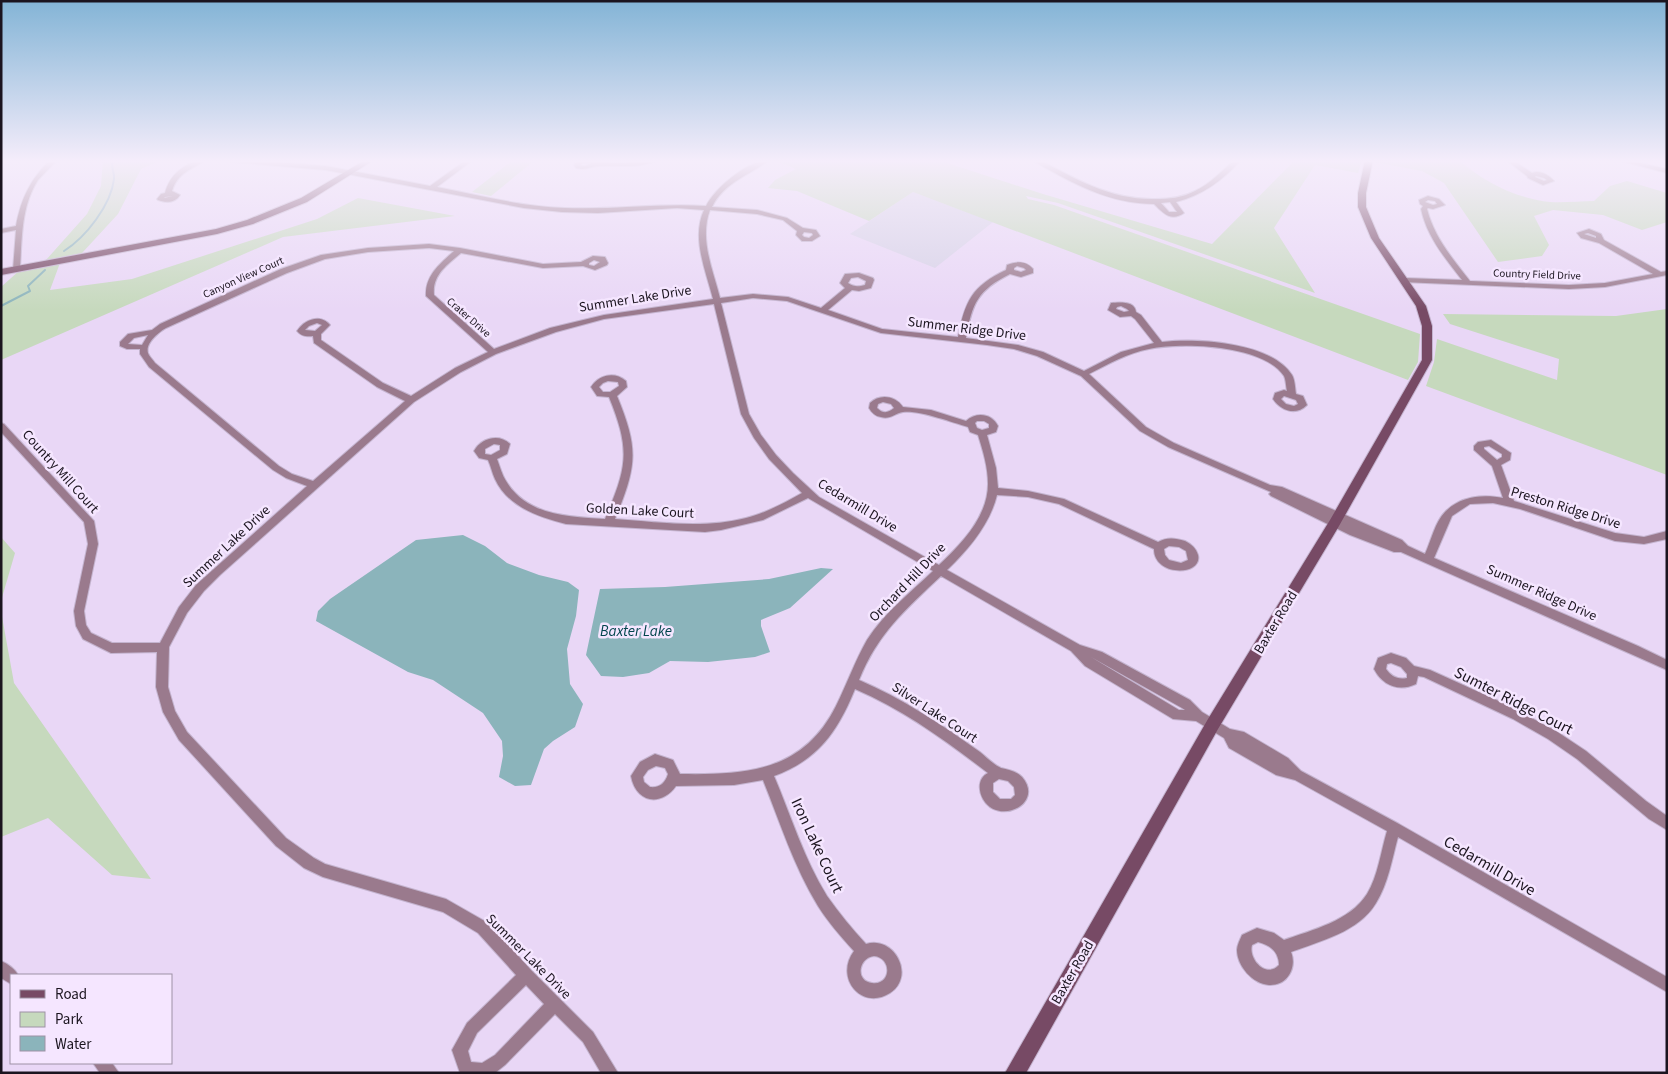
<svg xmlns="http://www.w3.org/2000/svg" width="1668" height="1074" font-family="'Source Sans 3',sans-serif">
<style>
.industrial{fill:#d7d2e7}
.green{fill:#c6d9bd}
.water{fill:#8bb4bb}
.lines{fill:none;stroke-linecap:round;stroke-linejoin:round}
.stream{stroke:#8bb4bb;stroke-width:2}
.street-casing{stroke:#c4b4cf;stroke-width:2}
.secondary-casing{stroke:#c4b4cf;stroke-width:2}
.street{fill:#9a7a8d;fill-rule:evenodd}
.secondary{fill:#774a65;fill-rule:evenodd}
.labels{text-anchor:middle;stroke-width:5;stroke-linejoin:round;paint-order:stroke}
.far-street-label{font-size:11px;fill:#1b141f;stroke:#f5e6ff}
.street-label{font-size:14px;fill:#1b141f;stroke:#f5e6ff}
.water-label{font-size:15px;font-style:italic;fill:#02454d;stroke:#f5e6ff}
.near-street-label{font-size:16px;fill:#1b141f;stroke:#f5e6ff}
</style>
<rect width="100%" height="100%" fill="#e9d7f6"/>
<polygon class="industrial" points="913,192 993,222 935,268 850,234"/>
<g class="green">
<polygon points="103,160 161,160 141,169 118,214 82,253 46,260 87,214 101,186"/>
<polygon points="513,160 535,160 491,196 472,192"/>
<polygon points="775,160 938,160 1043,194 1212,244 1295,160 1362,160 1358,173 1315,165 1274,228 1315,293 1058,203 1026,196 1028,199 1054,205 1420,334 1418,362 1408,380 913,192 869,221 797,191 768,188 775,180 796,169"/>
<path d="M1374 160H1459C1483 182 1518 199 1550 202 1564 203 1580 201 1594 201L1610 186 1627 181 1667 193V222L1642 230 1603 215 1553 210 1534 216 1549 245 1542 256 1498 262 1444 183 1422 171 1374 162Z"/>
<polygon points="358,198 455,216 283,237 1,360 1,287 20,270 60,263 50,290 132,279 317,219"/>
<polygon points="1667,309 1667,475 1426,386 1434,362 1437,339 1557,380 1559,359 1450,324 1443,314 1616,316"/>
<polygon points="1,537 15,553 1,601"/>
<polygon points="1,611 14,683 151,879 112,875 48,818 1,837"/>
</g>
<g class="water">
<polygon points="463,535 485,546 507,563 539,575 568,582 579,590 576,616 567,649 570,684 583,704 575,727 553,741 544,749 531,785 515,786 499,777 503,756 502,741 483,713 433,680 408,672 316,621 318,611 330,599 416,540"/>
<polygon points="821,568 833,569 790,608 761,620 761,626 770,652 755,657 708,662 670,661 649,673 623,677 601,676 586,655 600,589 665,587 769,579"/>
</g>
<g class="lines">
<g class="stream">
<path d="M64 251C86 237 111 205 114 179 115 172 110 167 113 160"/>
<polyline points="1,306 30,291 28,286 45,270"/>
</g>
<defs>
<g id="street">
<path d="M50 160H57C51 167 44 173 38 180 21 206 22 239 20 268L13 270 16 230 1 233V229L16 226C21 198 31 179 50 160Z"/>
<path d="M197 160H206C191 170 178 172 172 191L180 195C175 203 166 203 158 200L157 199 161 194 165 193C170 175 181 167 197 160ZM173 196 164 198 165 197Z"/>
<path d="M228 160H253L326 166 430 186 466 160H473L437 187C479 195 522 207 565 208 612 210 659 203 706 206 715 188 748 160 769 160 749 176 724 182 712 207L757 210 787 218 803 228 816 230 820 236 812 241H802L796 235 797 231 783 220 757 214 710 210C699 239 713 270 720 298L753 294 788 297 821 308 845 288 840 283 845 274 859 273 873 278 874 280 871 288 859 291 852 290 828 310 882 329 958 337C965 301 972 286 1006 270L1007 265C1017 261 1026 261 1033 269V273L1021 277 1010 274C978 290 972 303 966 338L1018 345 1043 352 1084 371 1121 352 1154 343 1135 319 1131 316 1120 317 1108 310 1111 303C1120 302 1135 301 1136 312L1141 315 1162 342C1197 338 1271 342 1292 375 1295 380 1295 388 1296 394L1303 396 1307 405C1296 416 1281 411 1273 399L1275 393 1284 390 1287 391C1286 387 1286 380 1284 376 1263 345 1183 342 1149 349 1128 353 1108 364 1089 374L1146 427 1174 443 1270 485 1282 487 1402 540 1408 546 1425 554C1431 541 1435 522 1445 512 1460 496 1483 494 1503 498L1492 466 1474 450V446L1478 442 1491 440 1511 453 1510 460 1501 465 1514 501 1615 533 1644 537 1667 531V539L1644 544 1615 541 1520 509 1493 503 1470 504 1452 516 1434 558 1638 646 1667 660V670L1401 552H1394L1350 535 1271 496 1269 494 1271 492 1168 447 1140 431 1081 376 1037 356 1014 349 987 345 881 333 787 301 753 298 721 303 749 414 761 435 776 455 793 473 819 497 939 565C961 544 988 517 988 484 988 467 983 451 978 435L970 432 968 427C951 422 919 410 903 412 895 413 890 420 881 417 875 416 872 413 869 408L870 403C879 394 895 395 903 407L931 410 966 421C977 411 992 414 998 426L996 432 987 435 996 468 998 488 1028 491 1064 499 1158 542C1167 537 1175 538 1185 541 1191 544 1196 548 1198 555 1203 576 1154 577 1154 549L1059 504 1028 497 997 495C990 524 969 549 947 570L1080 645 1102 652 1190 700 1202 712 1230 729 1244 732 1288 758 1301 771 1399 824 1667 977V992L1398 837C1392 859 1388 884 1376 903 1359 932 1320 941 1291 952 1297 967 1288 986 1269 985 1253 984 1237 966 1237 950 1237 945 1240 940 1242 935L1257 928 1274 933 1284 940C1312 930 1350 921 1367 894 1378 876 1381 851 1387 831L1295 780 1276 775 1229 748 1224 738 1196 721 1173 719 1085 666 1071 651 941 576C905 610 878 633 859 680 903 699 941 724 980 752 986 757 994 765 1001 768 1009 770 1016 771 1022 777 1045 804 998 826 983 799 978 790 978 778 988 773 946 741 904 710 855 689 838 731 818 760 774 776 791 816 804 859 827 896 839 913 852 929 866 944 894 935 916 976 890 993 862 1011 834 978 854 951 841 937 828 922 818 906 794 867 780 822 763 780L734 785 676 786C661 807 636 803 631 776L640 762 655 754 673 760 680 774C746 775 803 772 836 706 847 684 855 661 867 640 884 613 910 593 933 571L808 498 763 520 721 530 705 532 566 524C539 517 508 507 495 479 492 473 491 466 488 460L479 458 474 451C481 438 499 433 510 444L507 454 497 459C500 467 502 475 506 481 527 516 570 517 605 519 627 467 631 451 609 397L597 396 591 387C599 375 614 371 626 381L627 387 617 396C639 450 637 465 615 519 658 522 704 529 746 518 766 513 784 503 802 493L769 459 754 438 741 414 714 304 604 319 556 332 496 354 461 372 414 402 220 575 204 591 187 613 169 647 168 687 175 711 187 732 286 838 314 858 325 864 446 899 488 923 531 970 593 1032 618 1073H601L583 1042 555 1014 505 1065 495 1073H460L452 1050 467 1023 516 975 478 933 443 912 323 877 304 868 276 846 179 740 163 712 156 687 157 652 111 653 83 639 76 626 74 611 88 544 84 522 1 432V423L4 424 94 521 98 544 84 611 86 625 91 633 112 643H160L179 607 196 585 307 486 286 478 273 470 149 367 140 354V349H127L120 346V342L128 334 152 330 160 324 281 269 321 255 368 248 429 244 460 248 543 264 581 262 593 256 605 257 608 263 607 265 595 270 583 266 543 268 461 253C447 265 432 275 434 295L494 349 550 328 604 315 713 299C706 271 691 238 704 210L677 208 598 213 562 212 524 208 326 170 231 162ZM804 232 812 233 813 235 809 238 804 237 802 235ZM429 248 454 251C440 264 425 275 426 296L488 352 455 368 411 396 383 383 321 340V334L330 325C320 313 304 320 297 331 301 336 307 337 313 336L314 343 377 387 405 401 313 481 292 474 279 466 155 363C153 360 149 356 148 353 145 343 159 332 166 328L287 273 325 259 368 252ZM594 260 600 262 594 266 589 265V263ZM1017 266 1024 268 1026 270 1021 272 1014 270V268ZM858 277 866 281 865 285C858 287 854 287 848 283L851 278ZM1121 306 1127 309 1129 311 1124 312 1116 309 1117 307ZM317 323 322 325 315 331 305 330 309 326ZM148 335 142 345 128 344 134 338ZM608 381 618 382 619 386 610 392H603L599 387 603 383ZM1284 396 1296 400 1298 404 1294 406 1286 404 1281 399ZM883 402 891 404 894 408C888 413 883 414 877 408L878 404ZM977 421H984L989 424V428L982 430 977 428 975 423ZM494 444 500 445V450L491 455 485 454V449ZM1489 446 1502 454V457L1497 460 1484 449V447ZM1169 546 1179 547 1186 551 1188 560 1181 563 1169 560 1165 555 1164 549ZM1091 657 1182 708 1185 710H1179ZM656 766 665 768 668 774C665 784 659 788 650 787L644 782 643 777 648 770ZM999 779 1008 781 1014 787 1015 795 1011 799H1000L993 792V783ZM1258 942C1270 945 1279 952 1279 965 1266 979 1248 959 1252 945ZM874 956C893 958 891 986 872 983 855 981 858 958 874 956ZM526 985 544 1004 495 1055 482 1063 471 1062 468 1051 477 1033Z"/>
<path d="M578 160 622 163 642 160H657C642 169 616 165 599 166 589 166 588 171 576 168L574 165ZM583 163H591L585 166 580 165Z"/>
<path d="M1032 160H1040C1077 180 1112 200 1155 199 1169 199 1182 198 1195 191 1210 184 1222 171 1234 160H1241C1223 180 1203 195 1176 202L1184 213C1171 222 1163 213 1154 204 1118 204 1086 190 1055 173 1048 169 1039 165 1032 160ZM1170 202 1177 212H1169L1161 203Z"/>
<path d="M1506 160H1513L1532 173C1540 170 1549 175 1554 181L1543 185 1528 178 1527 176ZM1536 176 1544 178 1547 180 1544 181 1535 177Z"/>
<polygon points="1617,160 1628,160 1667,169 1667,173"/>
<path d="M1428 196 1439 199 1445 205 1433 209 1428 208 1427 209C1434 237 1452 258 1470 281L1569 285 1605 283 1653 274 1599 243 1581 238 1577 233 1589 229 1601 234 1604 240 1661 272 1667 271V275L1605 287 1569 289 1402 282 1401 280 1405 278 1462 280C1445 258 1427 237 1421 209L1423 206 1420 204 1419 200ZM1428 200 1435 201 1437 204 1433 205 1425 202ZM1588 233 1596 236V238L1584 234Z"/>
<path d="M1391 653 1406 658 1414 666 1430 670 1503 703 1556 731 1586 751 1646 801 1667 816V830L1649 819 1577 759 1548 739 1513 719 1424 677 1418 676 1416 684C1399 692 1383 686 1374 669L1378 658ZM1391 663 1401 667 1407 674V678C1397 680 1391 676 1386 669L1387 664Z"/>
<path d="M1 961C8 964 15 969 18 975H11V984L1 978Z"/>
<polygon points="93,1063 112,1063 119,1073 100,1073"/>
</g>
<g id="secondary">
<polygon points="365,160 374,160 307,202 253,224 217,234 1,275 1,269 216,229 247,220 301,198"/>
<polygon points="1365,160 1373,160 1366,193 1366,207 1379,238 1426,306 1432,326 1432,360 1339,526 1218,729 1026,1073 1005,1073 1208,719 1330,520 1422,360 1422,326 1416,306 1371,238 1358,207 1358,193"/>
</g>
</defs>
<use href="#street" class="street-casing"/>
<use href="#secondary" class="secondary-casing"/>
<use href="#street" class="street"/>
<use href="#secondary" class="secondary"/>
</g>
<linearGradient id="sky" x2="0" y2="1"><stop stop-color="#83b4d6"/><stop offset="0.52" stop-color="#f5edfb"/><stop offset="1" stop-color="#f5edfb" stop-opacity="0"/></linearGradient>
<rect width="1668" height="310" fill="url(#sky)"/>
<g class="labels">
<g class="far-street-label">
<text transform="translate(1537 274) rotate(2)" y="4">Country Field Drive</text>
<text transform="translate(243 277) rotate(-24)" y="4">Canyon View Court</text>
<text transform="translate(469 317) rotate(41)" y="4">Crater Drive</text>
</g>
<g class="street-label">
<text transform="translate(635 298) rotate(-9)" y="5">Summer Lake Drive</text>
<text transform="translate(967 328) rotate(7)" y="5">Summer Ridge Drive</text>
<text transform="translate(61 471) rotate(48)" y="5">Country Mill Court</text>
<text transform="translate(858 505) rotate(31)" y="5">Cedarmill Drive</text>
<text transform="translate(1566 507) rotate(17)" y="5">Preston Ridge Drive</text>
<text transform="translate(640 510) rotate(3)" y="5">Golden Lake Court</text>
<text transform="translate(226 546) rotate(-43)" y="5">Summer Lake Drive</text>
<text transform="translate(907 582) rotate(-46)" y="5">Orchard Hill Drive</text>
<text transform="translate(1542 592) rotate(24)" y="5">Summer Ridge Drive</text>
<text transform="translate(1275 622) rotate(-59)" y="5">Baxter Road</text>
<text transform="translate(935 712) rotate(33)" y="5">Silver Lake Court</text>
<text transform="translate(529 956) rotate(45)" y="5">Summer Lake Drive</text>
<text transform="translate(1072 972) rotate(-60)" y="5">Baxter Road</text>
</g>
<g class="water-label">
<text x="636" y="636">Baxter Lake</text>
</g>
<g class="near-street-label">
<text transform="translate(1514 700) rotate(27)" y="6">Sumter Ridge Court</text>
<text transform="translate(818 845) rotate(65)" y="6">Iron Lake Court</text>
<text transform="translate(1490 865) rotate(30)" y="6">Cedarmill Drive</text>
</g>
</g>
<rect width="1668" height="1074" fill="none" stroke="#1b141f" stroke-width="5"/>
<rect x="10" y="974" width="162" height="90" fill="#f5e6ff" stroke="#9e92a5"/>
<rect x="20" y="990" width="25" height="8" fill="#774a65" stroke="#9e92a5"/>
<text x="55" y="999" font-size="15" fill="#1b141f">Road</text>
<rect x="20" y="1012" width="25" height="15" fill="#c6d9bd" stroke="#9e92a5"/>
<text x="55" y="1024" font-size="15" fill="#1b141f">Park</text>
<rect x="20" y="1036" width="25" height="15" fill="#8bb4bb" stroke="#9e92a5"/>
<text x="55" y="1049" font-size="15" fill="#1b141f">Water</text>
</svg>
